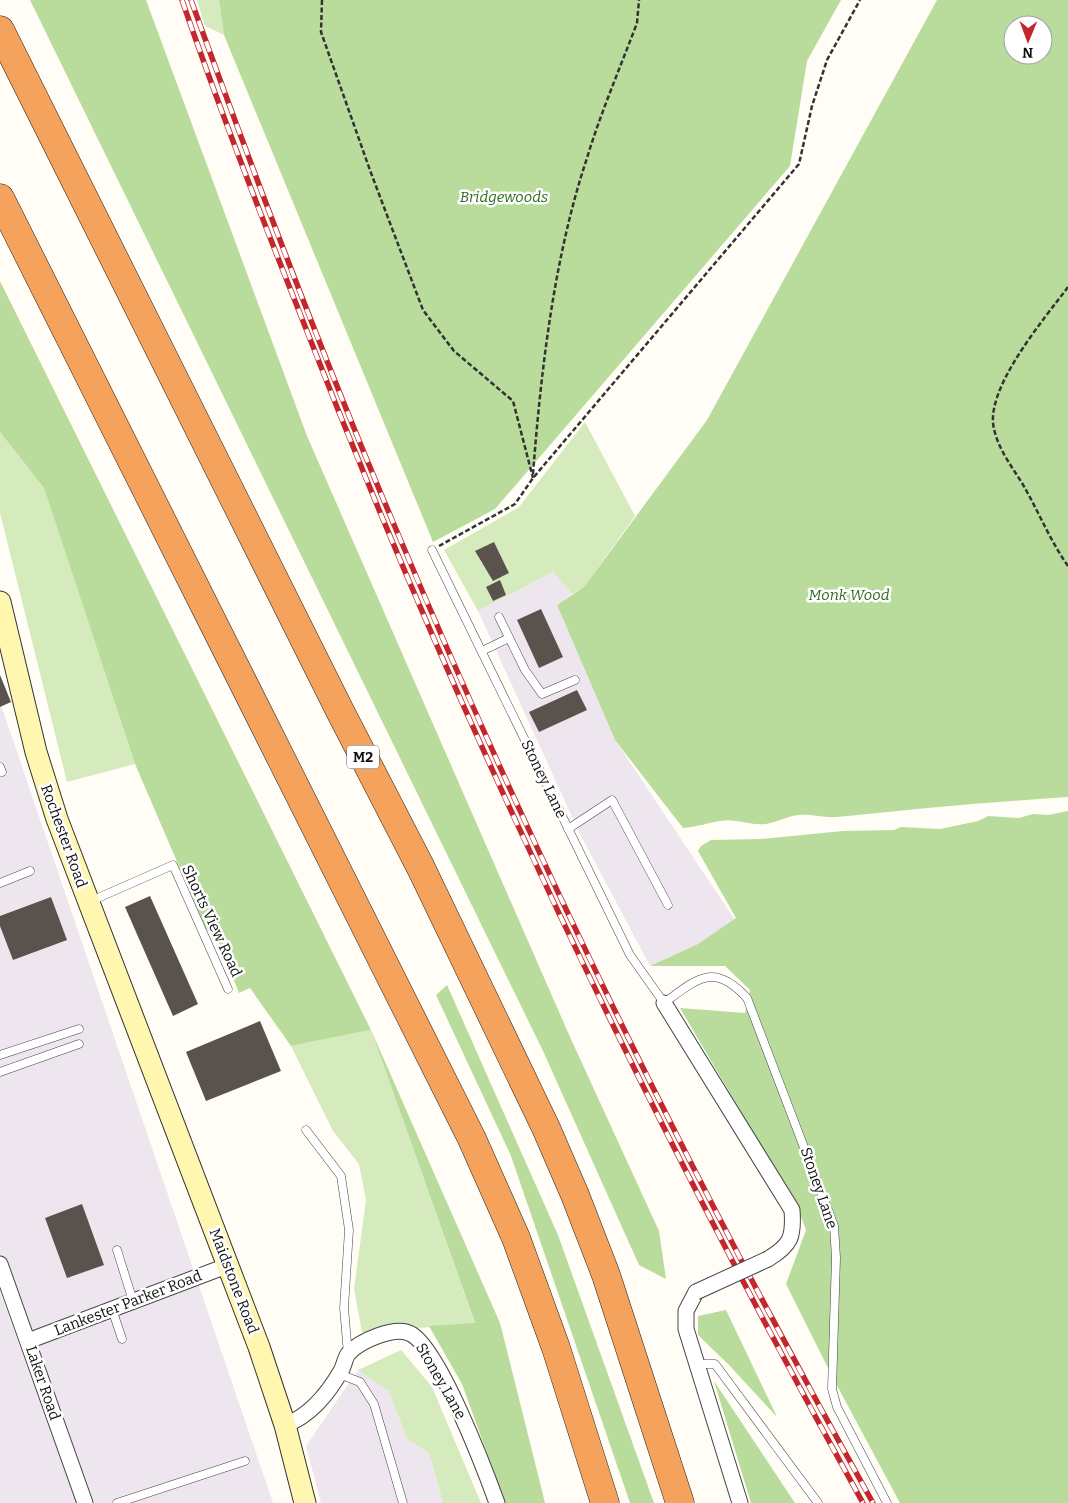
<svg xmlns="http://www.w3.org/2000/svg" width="1068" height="1503" font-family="Bitter,serif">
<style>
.industrial{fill:#eee6ef}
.green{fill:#d5ebbd;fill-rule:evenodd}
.forest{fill:#b9dc9c;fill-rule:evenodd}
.building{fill:#5a524d}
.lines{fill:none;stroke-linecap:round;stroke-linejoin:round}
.service-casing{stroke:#444;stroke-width:9}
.minor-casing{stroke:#444;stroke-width:17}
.secondary-casing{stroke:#333;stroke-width:23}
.motorway-casing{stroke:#222;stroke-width:29}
.path{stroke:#333;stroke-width:2.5;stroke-dasharray:5 2.5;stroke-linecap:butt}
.service{stroke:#fff;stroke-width:8}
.minor{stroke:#fff;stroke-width:15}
.secondary{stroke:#fff6b0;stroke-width:21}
.motorway{stroke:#f5a25d;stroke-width:28}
.rail-casing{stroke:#c4262e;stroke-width:5.5}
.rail{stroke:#fff;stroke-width:4;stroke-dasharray:11;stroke-linecap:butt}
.minor-bridge-casing{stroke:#444;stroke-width:17;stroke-linecap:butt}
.minor-bridge{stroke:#fff;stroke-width:15}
.labels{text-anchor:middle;stroke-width:5;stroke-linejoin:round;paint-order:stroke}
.shield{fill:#fff;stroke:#585858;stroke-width:1}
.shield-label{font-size:14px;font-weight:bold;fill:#111}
.park-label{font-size:15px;font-style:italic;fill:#2f6b1f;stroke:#fff}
.street-label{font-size:15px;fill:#111;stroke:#fff}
</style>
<rect width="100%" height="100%" fill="#fffdf5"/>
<g class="industrial">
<polygon points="553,572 572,594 557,605 615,740 735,920 698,944 650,966 579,832 478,611"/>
<polygon points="0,702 273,1503 80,1503 0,1272"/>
<polygon points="0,1292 77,1503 0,1503"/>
<polygon points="358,1370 389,1390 407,1439 429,1453 443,1503 321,1503 306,1446"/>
</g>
<g class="green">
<polygon points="197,0 219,0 224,35 205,26"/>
<path d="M585 422 635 516 584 587 572 594 553 572 478 611 444 550 519 507ZM494 542 509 573 501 577 482 564 476 551Z"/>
<polygon points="0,432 44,488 135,764 67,782 0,513"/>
<polygon points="371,1030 475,1324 362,1332 354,1289 366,1200 359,1164 333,1131 291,1046"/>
<polygon points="401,1350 432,1387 481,1503 443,1503 429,1453 407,1439 389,1391 358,1370"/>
</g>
<g class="forest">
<polygon points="30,0 146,0 307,436 570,1037 659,1231 666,1279 639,1265 543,1051"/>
<polygon points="219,0 841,0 807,61 790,166 495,509 433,542 224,35"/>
<path d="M937 0H1068V797C990 802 914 809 837 817 824 818 812 814 799 815 788 816 777 822 766 824 751 826 735 818 720 821 708 823 696 827 683 828L615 740 557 605 584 587 707 420ZM1013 25H1043V55H1013Z"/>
<polygon points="0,281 371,1030 500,1323 545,1503 505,1503 462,1384 429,1326 475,1323 371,1030 291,1046 250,988 239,993 217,938 206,929 135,764 44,488 0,432"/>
<polygon points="1068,811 1068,1503 900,1503 833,1378 786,1284 806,1230 798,1209 680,1008 745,1013 750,990 725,966 650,966 698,944 736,918 698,851 701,846 711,840 761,839 843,831 894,830 901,827 940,829 978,821 988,816 1019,818 1033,814 1048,815"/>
<polygon points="447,985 558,1235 654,1503 630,1503 511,1156 436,995"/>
<polygon points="726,1310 777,1417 729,1365 698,1335 698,1316"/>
<polygon points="714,1381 795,1503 751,1503"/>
</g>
<g class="building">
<polygon points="494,542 509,573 493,581 475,551"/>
<polygon points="500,580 506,595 493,601 486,587"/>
<polygon points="541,609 563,657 539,668 517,620"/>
<polygon points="0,675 11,702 0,707"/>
<polygon points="577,690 587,710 539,732 529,712"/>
<polygon points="150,896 198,1004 173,1016 125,907"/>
<polygon points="51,897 67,940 13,960 0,926 0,916"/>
<polygon points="260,1021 281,1071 206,1101 186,1052"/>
<polygon points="82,1204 104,1265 67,1278 45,1218"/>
</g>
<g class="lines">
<defs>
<g id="service">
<path d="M432 550 630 955 664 1003C698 978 714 962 747 998L834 1226 836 1258 832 1389 837 1407 887 1503"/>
<polyline points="499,617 525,670 542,694 575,680"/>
<polyline points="482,651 509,638"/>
<polyline points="0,767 2,772"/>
<polyline points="568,829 612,800 668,905"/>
<polyline points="0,883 30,871"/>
<polyline points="91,901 173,865 228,989"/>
<polyline points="0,1055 79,1029"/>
<polyline points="0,1072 79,1044"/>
<polyline points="306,1130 341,1176 349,1230 344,1308 348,1354"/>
<polyline points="117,1250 133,1301"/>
<polyline points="112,1309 122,1339"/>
<polyline points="698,1364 715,1364 818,1503"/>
<polyline points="339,1374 360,1382 374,1404 403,1503"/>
<polyline points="117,1503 245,1461"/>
</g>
<g id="minor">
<path d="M664 1003 792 1210C794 1237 791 1245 768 1259"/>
<polyline points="0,1264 85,1503"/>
<polyline points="696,1292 686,1311 686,1329 740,1503"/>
<polyline points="28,1341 229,1265"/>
<path d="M285 1425C310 1416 327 1395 341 1371 344 1366 345 1358 348 1354 359 1341 396 1325 411 1334 439 1349 485 1470 497 1503"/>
</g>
<polyline id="secondary" points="0,602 36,752 57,819 259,1347 285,1425 305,1503"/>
<g id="motorway">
<polyline points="0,30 340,711 421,868 546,1128 575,1195 606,1275 680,1503"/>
<polyline points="0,198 472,1139 516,1238 556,1348 605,1503"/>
</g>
</defs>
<use href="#service" class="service-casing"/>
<use href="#minor" class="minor-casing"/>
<use href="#secondary" class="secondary-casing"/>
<use href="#motorway" class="motorway-casing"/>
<g class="path">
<polyline points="322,0 321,32 371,173 423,310 454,351 513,401 533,478"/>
<path d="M1068 287C1045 318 984 389 994 429 999 452 1015 470 1026 490 1040 515 1051 542 1068 566"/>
<path d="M533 474C541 370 554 257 587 158 601 112 620 68 637 23L639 0"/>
<polyline points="439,546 515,504 533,478 799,164 812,106 827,60 860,0"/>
</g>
<use href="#service" class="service"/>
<use href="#minor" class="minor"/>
<use href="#secondary" class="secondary"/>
<use href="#motorway" class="motorway"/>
<defs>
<g id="rail">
<path d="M182 0C218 105 258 208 299 311 458 721 649 1118 863 1503"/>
<path d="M191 0C256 180 323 358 398 534 538 866 697 1189 873 1503"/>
</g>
</defs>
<use href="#rail" class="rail-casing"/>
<use href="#rail" class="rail"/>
<defs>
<polyline id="minor-bridge" points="696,1292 768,1259"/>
</defs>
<use href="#minor-bridge" class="minor-bridge-casing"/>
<use href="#minor-bridge" class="minor-bridge"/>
</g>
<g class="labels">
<rect class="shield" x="347" y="745.5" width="32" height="23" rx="4"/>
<g class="shield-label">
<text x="363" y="762">M2</text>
</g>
<g class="park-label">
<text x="504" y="202">Bridgewoods</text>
<text x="849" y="600">Monk Wood</text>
</g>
<g class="street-label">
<text transform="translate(544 779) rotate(64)" y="5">Stoney Lane</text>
<text transform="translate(64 836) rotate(70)" y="5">Rochester Road</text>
<text transform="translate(212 921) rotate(65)" y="5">Shorts View Road</text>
<text transform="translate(819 1188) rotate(71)" y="5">Stoney Lane</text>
<text transform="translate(234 1281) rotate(69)" y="5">Maidstone Road</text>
<text transform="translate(128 1303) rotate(-21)" y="5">Lankester Parker Road</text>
<text transform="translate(441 1381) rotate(60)" y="5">Stoney Lane</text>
<text transform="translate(43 1383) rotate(71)" y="5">Laker Road</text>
</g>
</g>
<g transform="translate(1028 40) rotate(181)"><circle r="24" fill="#ffffff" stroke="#a0a0a0"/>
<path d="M0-4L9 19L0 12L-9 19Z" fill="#c4262e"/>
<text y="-8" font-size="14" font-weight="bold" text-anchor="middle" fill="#111111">N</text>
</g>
</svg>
